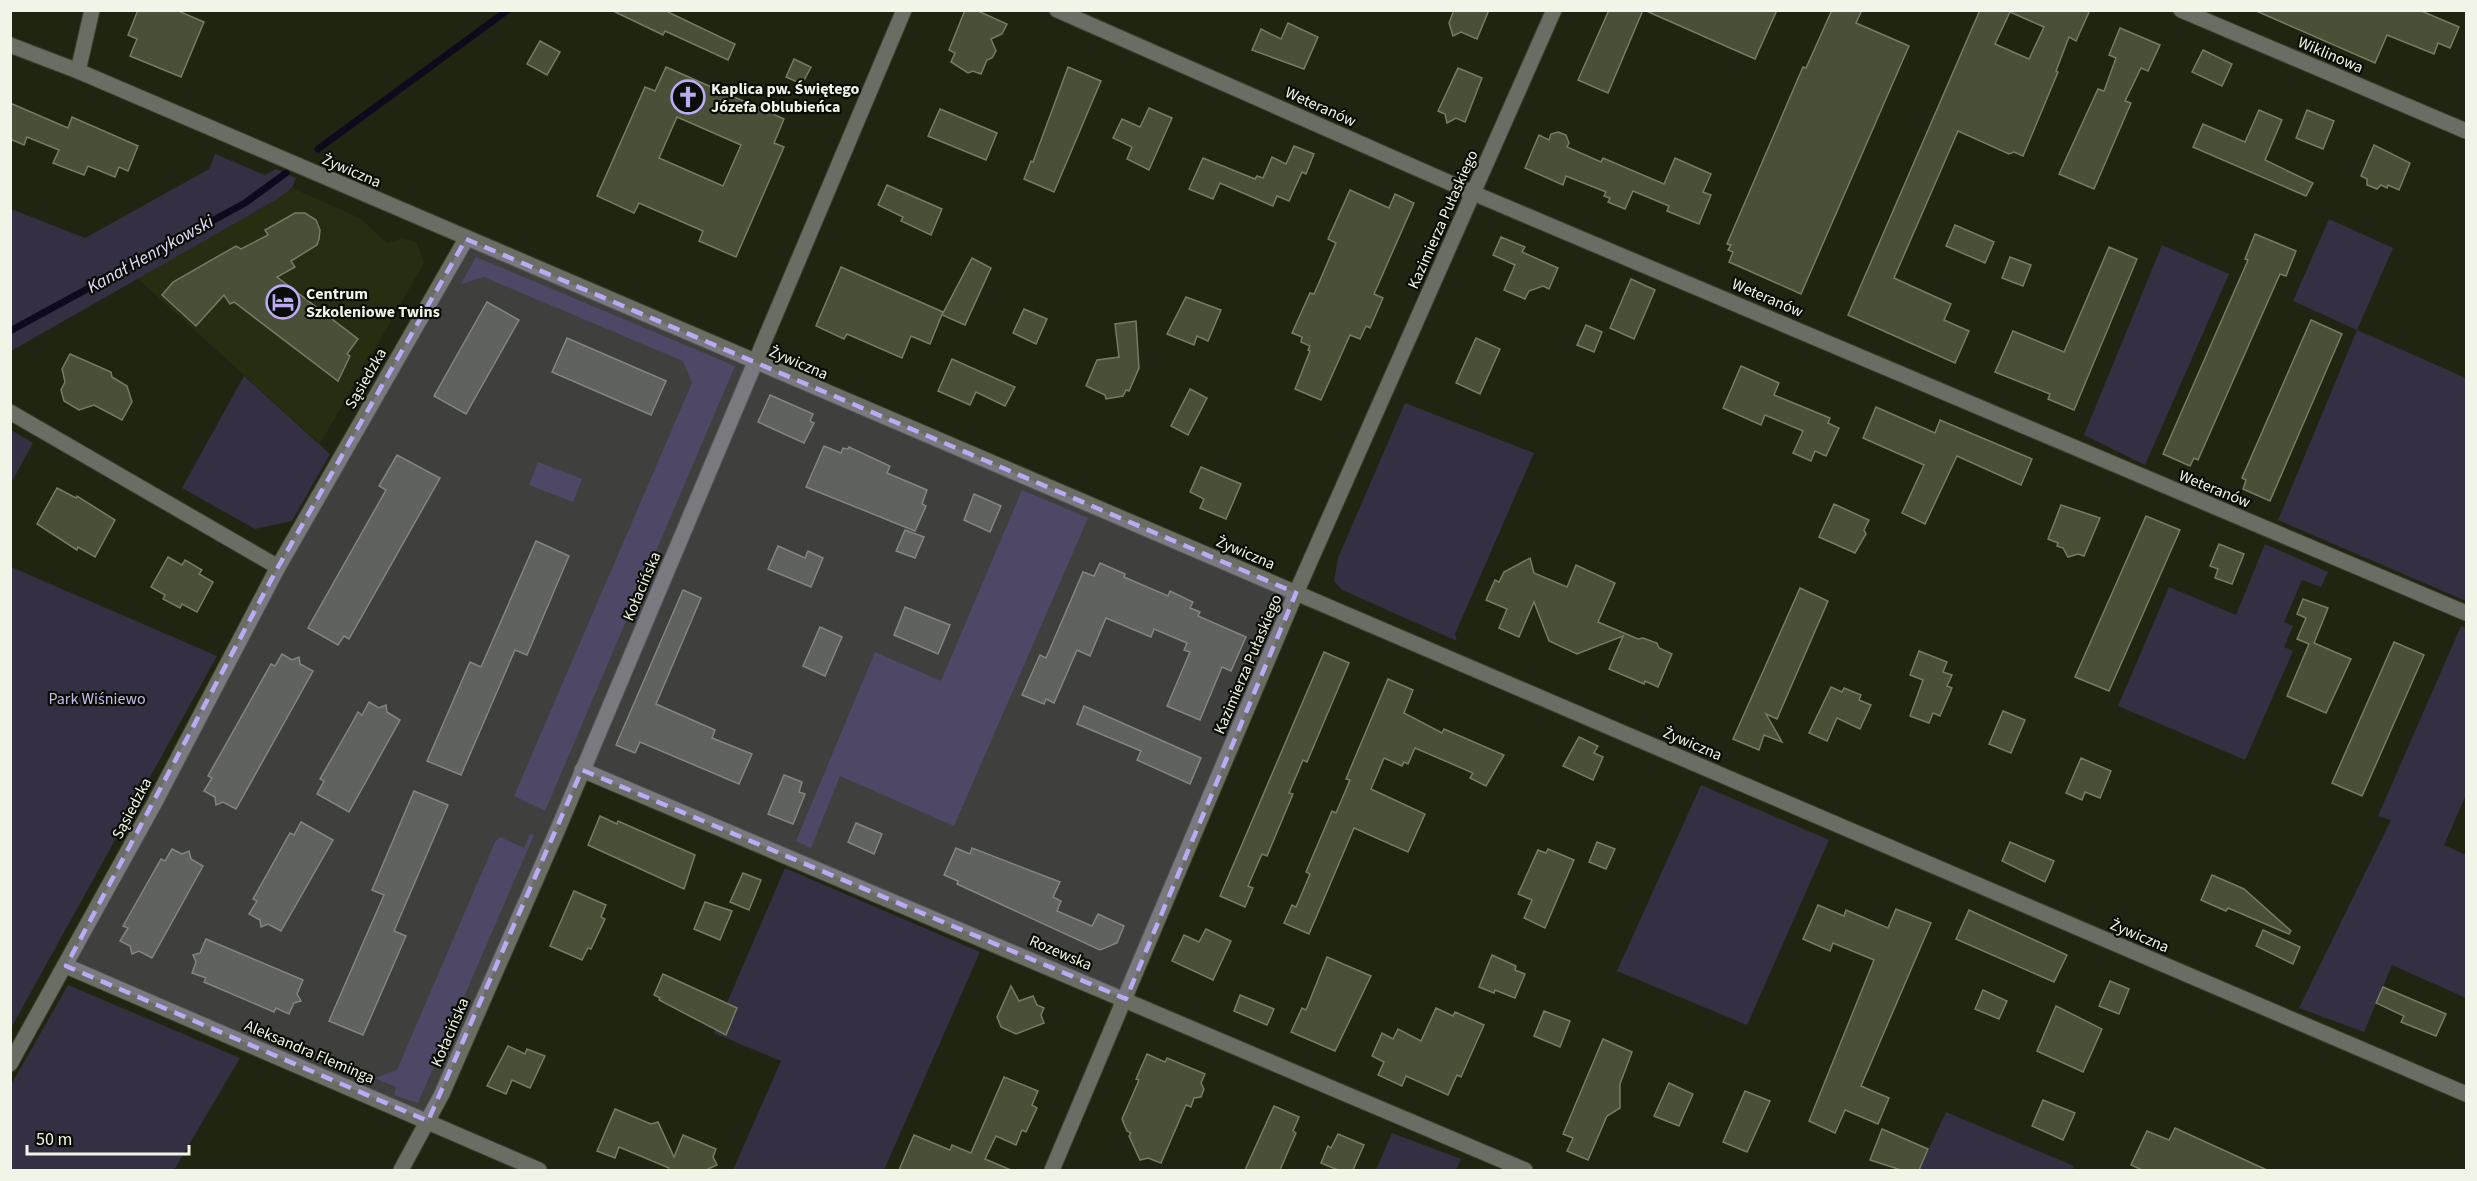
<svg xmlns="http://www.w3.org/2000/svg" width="2477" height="1181" font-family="'Source Sans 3',sans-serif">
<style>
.built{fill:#262d11}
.green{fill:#342f43}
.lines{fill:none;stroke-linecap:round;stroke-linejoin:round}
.stream{stroke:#0f091d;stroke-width:7}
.building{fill:#495037;stroke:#757c64;stroke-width:1.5;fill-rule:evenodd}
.minor-casing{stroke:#3d422f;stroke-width:17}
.minor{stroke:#6a6d63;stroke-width:15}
.marked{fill:#bcaaf6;fill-opacity:0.2;stroke:#bcaaf6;stroke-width:4.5;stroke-dasharray:12 8;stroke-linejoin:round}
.labels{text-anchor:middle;stroke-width:4.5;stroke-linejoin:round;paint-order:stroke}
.street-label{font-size:16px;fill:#f1f5e8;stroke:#0a0d05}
.poi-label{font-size:16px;font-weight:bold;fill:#f1f5e8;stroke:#0a0d05;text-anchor:start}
.park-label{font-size:16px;fill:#c7bcef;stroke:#0a0d05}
.water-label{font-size:18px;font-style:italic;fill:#e2dbfb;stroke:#0a0d05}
</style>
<rect width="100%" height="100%" fill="#202511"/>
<polygon class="built" points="292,188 360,218 387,243 403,238 417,243 424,263 320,444 137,278 276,200"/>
<g class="green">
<polygon points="215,154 265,175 276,169 296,178 292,188 276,200 11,351 11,209 85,238 209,169"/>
<polygon points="2329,219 2393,248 2357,330 2466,378 2466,601 2278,520 2357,330 2293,301"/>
<polygon points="2162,245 2229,274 2145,465 2084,435"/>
<polygon points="476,257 735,366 545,811 514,796 692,383 683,361 484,277 461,284"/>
<polygon points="244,376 330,454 292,521 255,529 182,488"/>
<polygon points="1405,403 1534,453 1455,634 1457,641 1342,590 1334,581 1338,558"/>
<polygon points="11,430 33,443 11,483"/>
<polygon points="538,462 582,479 573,502 529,485"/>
<polygon points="1022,490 1088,518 954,826 840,776 811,848 796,841 875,652 941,681"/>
<polygon points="2265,544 2328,572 2321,587 2302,580 2284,622 2293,626 2284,647 2293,651 2245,760 2118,706 2169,587 2236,615"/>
<polygon points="11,567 217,656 11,1028"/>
<polygon points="2461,626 2466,628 2466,795 2444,845 2466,855 2466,998 2392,965 2364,1032 2299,1008 2391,820 2378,816"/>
<polygon points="1701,785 1829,840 1747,1025 1617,971"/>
<polygon points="530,834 534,835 418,1103 394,1095 396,1087 375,1078 397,1070 495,842 500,837 524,848"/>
<polygon points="785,868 980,952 884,1170 733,1170 781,1061 714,1033"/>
<polygon points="68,985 240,1058 174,1170 11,1170 11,1085"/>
<polygon points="1946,1112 2074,1166 2072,1170 1919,1170"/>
<polygon points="1392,1133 1461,1159 1456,1170 1376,1170"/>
</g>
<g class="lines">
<g class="stream">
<polyline points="318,149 508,10"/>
<polyline points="10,331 245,203 286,173"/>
</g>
</g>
<g class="building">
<polygon points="138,10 176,10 204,22 181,77 130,56 137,39 128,35"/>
<polygon points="611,10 664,10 735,44 728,60 665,31 663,35"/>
<polygon points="965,10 976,10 1007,24 1002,34 991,39 996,51 992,58 987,60 981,74 973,71 968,73 951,62 955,53 949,50"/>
<polygon points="1454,10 1489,10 1477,39 1461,32 1453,36 1449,23"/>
<polygon points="1609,10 1643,10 1608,93 1578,80"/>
<polygon points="1644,10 1777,10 1755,59"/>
<polygon points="1832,10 1862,10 1856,23 1909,46 1801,294 1729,262 1733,252 1728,250 1731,245 1727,244 1803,67 1806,68"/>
<path d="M1980 10H2090L2076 41 2069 37 2056 71 2058 72 2023 156 2014 152 2009 154 1958 131 1894 278 1951 304 1944 320 1969 331 1955 363 1848 315ZM2010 12 2044 27 2029 59 1995 44Z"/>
<polygon points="2254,10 2419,10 2459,27 2450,48 2438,43 2434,54 2387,35 2375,63"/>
<polygon points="1288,23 1318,37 1304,69 1252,50 1261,29 1281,39"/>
<polygon points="2120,28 2160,45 2148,71 2141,68 2125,101 2131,103 2094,189 2059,174 2098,89 2104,91 2116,58 2109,55"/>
<polygon points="540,41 560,52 547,75 527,64"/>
<polygon points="2203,50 2232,64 2222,86 2192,72"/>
<polygon points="794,59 811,67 802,84 786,77"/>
<path d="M666 67 784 119 774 143 784 147 736 257 699 241 703 231 639 203 634 213 597 196 645 87 655 91ZM677 117 741 145 723 186 659 158Z"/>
<polygon points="1068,67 1101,81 1054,192 1024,179 1031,161 1033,162"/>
<polygon points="1458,68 1482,78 1465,122 1456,118 1447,123 1445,114 1438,111"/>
<polygon points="10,103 68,128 72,117 138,146 128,171 119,167 115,177 88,166 84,175 53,163 59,150 27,137 24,145 10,139"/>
<polygon points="1149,108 1172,118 1149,170 1127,159 1132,147 1113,138 1122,119 1140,127"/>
<polygon points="940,109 997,133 986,160 928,136"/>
<polygon points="2259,110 2282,120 2265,160 2313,183 2306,196 2193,147 2203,124 2245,142"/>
<polygon points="2307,110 2334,121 2323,149 2296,138"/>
<polygon points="1558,132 1566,135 1569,143 1567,147 1601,162 1603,158 1664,184 1675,158 1711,174 1703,192 1711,195 1699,224 1667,211 1669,206 1633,191 1625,209 1608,202 1610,198 1604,196 1606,192 1566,176 1563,185 1525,168 1539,135 1549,140 1551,134"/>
<polygon points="2374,145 2410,163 2399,190 2388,185 2387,188 2381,185 2377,189 2367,185 2367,179 2361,176"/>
<polygon points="1294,146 1314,154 1306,174 1302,172 1289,201 1277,196 1273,206 1220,183 1213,199 1189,189 1203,158 1255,179 1257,176 1263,178 1272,157 1286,164"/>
<polygon points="887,185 942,209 931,235 901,221 903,217 878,205"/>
<polygon points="1350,190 1389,208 1395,194 1414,203 1374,294 1383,298 1370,328 1366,326 1360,339 1350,335 1321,400 1295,389 1310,351 1308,350 1310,346 1301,342 1302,337 1292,333 1310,293 1314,294 1336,243 1328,239"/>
<polygon points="295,213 305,213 316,220 320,230 319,239 317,245 291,261 295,267 277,277 358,339 347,354 350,356 338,381 234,302 230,304 224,295 196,326 162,295 173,282 236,246 241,249 268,235 265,230"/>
<polygon points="1955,225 1994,242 1985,263 1946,246"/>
<polygon points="2255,234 2296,251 2286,276 2280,274 2198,460 2194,458 2190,466 2163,454 2248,260 2245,259"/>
<polygon points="1501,237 1525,247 1522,252 1558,268 1549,289 1543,286 1529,291 1525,299 1504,290 1515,265 1493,255"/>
<polygon points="2109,247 2137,259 2074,410 2048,399 2050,394 1995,372 2013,331 2064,352"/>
<polygon points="2010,257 2031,265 2023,286 2002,278"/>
<polygon points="972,258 991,268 965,325 942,315"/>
<polygon points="841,267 943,312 930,344 911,336 902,358 847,334 844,339 816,326"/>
<polygon points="1631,279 1655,290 1634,339 1610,328"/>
<polygon points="1186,297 1221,310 1208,341 1197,336 1194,345 1167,334"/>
<polygon points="487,302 519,320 466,414 434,396"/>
<polygon points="1024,309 1047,319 1036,344 1013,333"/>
<polygon points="2311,320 2342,334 2270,501 2243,489 2246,480 2242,478"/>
<polygon points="1136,321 1139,368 1129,391 1126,390 1123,396 1106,399 1105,395 1086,386 1097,360 1119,357 1115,324"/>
<polygon points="1586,325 1602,332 1594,352 1577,345"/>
<polygon points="567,338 666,381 651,415 552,372"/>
<polygon points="1476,338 1500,349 1480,394 1456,383"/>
<polygon points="70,354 111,372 112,377 127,386 132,402 122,420 94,405 79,410 64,401 61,390 65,382 62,369"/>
<polygon points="952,359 1015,387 1005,406 976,392 970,405 938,391"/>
<polygon points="1741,366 1779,383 1774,395 1830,418 1828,423 1839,428 1826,456 1815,451 1811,461 1793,453 1803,431 1765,415 1761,425 1723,408"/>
<polygon points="1190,389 1207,398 1188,435 1171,426"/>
<polygon points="770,395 813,414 810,421 814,423 804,443 758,422"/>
<polygon points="1876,407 1935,433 1940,420 2032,459 2021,485 1957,456 1925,524 1902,513 1924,465 1863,438"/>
<polygon points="824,446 841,453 843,448 848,449 849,447 890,466 887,473 927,490 922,504 926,506 915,531 806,487"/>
<polygon points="397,455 440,478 349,639 344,636 338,645 308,628 386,490 379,486"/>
<polygon points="1201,467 1241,484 1226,519 1200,508 1204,499 1190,492"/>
<polygon points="57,488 76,498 77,496 115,520 95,557 78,547 77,550 37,524"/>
<polygon points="974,494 1001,506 990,532 964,520"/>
<polygon points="1834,504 1869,520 1864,530 1866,534 1855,553 1819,537"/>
<polygon points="2061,505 2100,518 2084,556 2078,554 2068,557 2063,548 2057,546 2058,543 2048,539"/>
<polygon points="2146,516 2180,530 2109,691 2075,677"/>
<polygon points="905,530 924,537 915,558 896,551"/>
<polygon points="536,541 569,556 527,655 515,650 461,775 427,761 470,662 481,667"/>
<polygon points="2219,544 2244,554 2232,584 2215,578 2218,569 2210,566"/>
<polygon points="778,546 805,558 808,551 823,558 811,587 768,569"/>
<polygon points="168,557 182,565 185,560 202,570 199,574 213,582 197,612 182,604 180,608 163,599 165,595 151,587"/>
<polygon points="1530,558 1534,573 1567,587 1576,565 1615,583 1598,622 1638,639 1643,638 1657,643 1659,648 1672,654 1658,687 1645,681 1644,684 1609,669 1623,636 1577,654 1549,641 1534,602 1519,637 1499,628 1507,609 1486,600 1495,580 1499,582 1504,572"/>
<polygon points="1100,563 1125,574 1124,577 1168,596 1170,591 1193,602 1190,608 1200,612 1198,616 1246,637 1231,671 1222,667 1200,720 1167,706 1190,652 1184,650 1187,643 1154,629 1151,637 1106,618 1090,656 1077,650 1054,703 1046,699 1044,704 1022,695 1040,655 1046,658 1083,572 1094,576"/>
<polygon points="1800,588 1828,601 1777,719 1766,714 1782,742 1764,735 1759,750 1733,739"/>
<polygon points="683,590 701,598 656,704 715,730 712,738 752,754 739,784 640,742 635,753 616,745"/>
<polygon points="2303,599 2328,608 2314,643 2351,659 2326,713 2287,696 2309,644 2297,639 2306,618 2297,614"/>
<polygon points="905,607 950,625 938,654 894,635"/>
<polygon points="820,627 842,637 825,676 803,666"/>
<polygon points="2394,642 2424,655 2362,796 2332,783"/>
<polygon points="1919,651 1947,662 1943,672 1952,675 1947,686 1952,688 1940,716 1933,713 1929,723 1910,716 1923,680 1910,675"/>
<polygon points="1324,652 1349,663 1307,762 1303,760 1289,793 1293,794 1267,856 1262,854 1248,886 1253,888 1245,907 1220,896"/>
<polygon points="282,654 292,660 299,657 300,664 313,671 236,809 223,802 216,805 215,797 204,791 212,778 208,776 271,664 275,666"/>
<polygon points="1388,679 1413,690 1404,713 1442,733 1444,729 1504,755 1486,786 1470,778 1473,773 1415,748 1408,764 1404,762 1402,766 1384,758 1371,789 1425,814 1408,852 1354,828 1309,934 1284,923 1292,905 1296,907 1310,874 1306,872 1332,811 1336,813 1350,780 1346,779"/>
<polygon points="1831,687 1842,692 1844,688 1861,695 1859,700 1871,705 1860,729 1837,718 1827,741 1809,733"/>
<polygon points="369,702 379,708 386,705 387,712 400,720 349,812 317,794 324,781 320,779 352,723 358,712 362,715"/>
<polygon points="1084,706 1201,758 1190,784 1137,760 1141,751 1077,724"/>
<polygon points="2003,711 2025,720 2011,753 1989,744"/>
<polygon points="1579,737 1598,746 1594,753 1603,757 1593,780 1563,766"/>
<polygon points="2081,758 2111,771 2100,798 2085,792 2082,800 2066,793"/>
<polygon points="784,775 802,782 799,792 805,794 793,824 768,814"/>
<polygon points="414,791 448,805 394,931 406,936 363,1035 329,1021 384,895 372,890"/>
<polygon points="600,816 617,824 618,821 695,855 684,889 588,845"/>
<polygon points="301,822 333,840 281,931 268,924 261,927 260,920 249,914 257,901 253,899 290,833 294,835"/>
<polygon points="856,823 882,834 874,854 848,842"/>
<polygon points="1597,842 1615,849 1606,869 1589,862"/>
<polygon points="2010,842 2054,861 2045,882 2002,861"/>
<polygon points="956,848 970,854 972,848 1060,882 1053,897 1061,901 1057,911 1092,926 1098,914 1124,926 1117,943 1100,950 957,884 958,881 944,875"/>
<polygon points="172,849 182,854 189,851 191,859 203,866 152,958 139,951 132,954 130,946 120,941 128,928 123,926 161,859 165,861"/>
<polygon points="1548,849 1574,860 1545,928 1524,918 1532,900 1518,894 1538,850 1546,853"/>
<polygon points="743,873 761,880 749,910 730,902"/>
<polygon points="2212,875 2244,889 2291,931 2289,934 2228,908 2226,911 2201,900"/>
<polygon points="574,891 606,905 601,917 605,919 591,949 588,948 582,960 550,946"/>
<polygon points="705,902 732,911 720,940 694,929"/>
<polygon points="1818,905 1844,916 1846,910 1888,928 1896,909 1931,923 1861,1086 1889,1098 1878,1124 1845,1110 1835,1133 1809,1121 1874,960 1833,943 1830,951 1803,939"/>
<polygon points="1969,910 2067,955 2054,982 1956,939"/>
<polygon points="1206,929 1231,941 1213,980 1172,961 1184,935 1199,942"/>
<polygon points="2263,930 2300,947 2293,964 2256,946"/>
<polygon points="206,939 303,980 297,994 301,1001 294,1003 289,1014 276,1008 274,1012 204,982 206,978 192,973 196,962 193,955 200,953"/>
<polygon points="1492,955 1516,966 1515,970 1525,974 1515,998 1495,990 1494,993 1479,987"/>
<polygon points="1327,957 1371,976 1335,1051 1291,1032 1302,1008 1306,1010"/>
<polygon points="663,974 737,1008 726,1035 659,1000 660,998 654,995"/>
<polygon points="2110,981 2129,989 2119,1014 2099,1006"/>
<polygon points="1011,986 1019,1001 1033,996 1037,1005 1044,1008 1041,1015 1044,1023 1016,1034 1001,1027 997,1017"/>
<polygon points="2383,987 2446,1014 2436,1036 2401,1022 2404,1016 2376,1003"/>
<polygon points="1983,990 2007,1001 1999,1019 1975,1009"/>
<polygon points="1240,995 1274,1009 1267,1025 1234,1011"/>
<polygon points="2056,1006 2102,1029 2083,1072 2037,1051"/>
<polygon points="1436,1008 1453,1016 1455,1012 1484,1025 1461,1077 1457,1075 1448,1095 1406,1076 1402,1086 1378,1075 1384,1062 1372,1056 1382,1033 1393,1039 1398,1029 1421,1041"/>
<polygon points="1544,1011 1570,1021 1560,1047 1534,1036"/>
<polygon points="1603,1039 1632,1052 1620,1084 1620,1108 1607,1116 1588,1160 1567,1151 1573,1138 1563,1134"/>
<polygon points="508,1046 525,1054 527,1049 545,1056 530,1088 512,1080 506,1094 487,1086"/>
<polygon points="1147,1054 1165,1062 1167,1058 1205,1074 1201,1083 1204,1089 1201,1097 1194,1098 1191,1107 1186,1105 1161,1163 1148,1158 1140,1160 1129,1136 1131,1133 1127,1131 1122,1119 1139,1080 1136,1079"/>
<polygon points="1004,1077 1038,1091 1032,1105 1037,1108 1026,1132 1022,1130 1016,1145 996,1136 985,1159 1011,1170 899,1170 914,1135 950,1150 952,1145 971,1153"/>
<polygon points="1669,1083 1693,1094 1679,1126 1654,1116"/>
<polygon points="1745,1091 1770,1101 1747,1152 1723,1142"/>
<polygon points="2043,1100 2075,1113 2063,1140 2032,1126"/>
<polygon points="1274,1106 1299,1117 1293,1131 1296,1133 1280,1170 1245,1170"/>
<polygon points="615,1109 651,1124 658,1122 674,1157 683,1135 716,1149 713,1157 717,1165 706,1170 668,1170 669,1168 619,1147 615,1158 597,1151"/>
<polygon points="2175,1128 2267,1170 2142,1170 2131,1165 2147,1131 2169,1140"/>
<polygon points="1882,1129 1928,1149 1919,1170 1901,1170 1870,1160"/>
<polygon points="1338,1134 1364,1145 1353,1170 1338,1170 1321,1163 1328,1146 1331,1148"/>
</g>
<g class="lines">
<defs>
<g id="minor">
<polyline points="1057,10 1473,193 2466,613"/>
<polyline points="2181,10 2466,131"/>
<polyline points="10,45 78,71 2466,1094"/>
<polyline points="78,71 92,10"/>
<polyline points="10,412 278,567"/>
<polyline points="582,770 1525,1170"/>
<polyline points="66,966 539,1170"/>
<polyline points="10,1064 155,802 278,567 466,239"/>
<polyline points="401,1170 442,1094 558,829 904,10"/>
<polyline points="1052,1170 1296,593 1554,10"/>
</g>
</defs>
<use href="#minor" class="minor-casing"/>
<use href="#minor" class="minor"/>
</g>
<path class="marked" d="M466 239 1296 593 1126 999 582 770 428 1121 66 966 278 567Z"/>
<defs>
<symbol id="church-ring" viewBox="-11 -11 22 22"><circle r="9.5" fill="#0a0d05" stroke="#bcaaf6" stroke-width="1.5"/><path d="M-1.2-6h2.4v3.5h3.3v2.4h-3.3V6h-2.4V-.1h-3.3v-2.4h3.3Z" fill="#bcaaf6"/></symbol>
<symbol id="hotel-ring" viewBox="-11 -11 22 22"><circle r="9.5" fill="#0a0d05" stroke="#bcaaf6" stroke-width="1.5"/><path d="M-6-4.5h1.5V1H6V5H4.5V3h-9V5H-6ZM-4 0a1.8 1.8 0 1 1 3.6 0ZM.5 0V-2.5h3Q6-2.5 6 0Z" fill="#bcaaf6"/></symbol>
</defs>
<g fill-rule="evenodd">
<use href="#church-ring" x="669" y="78" width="38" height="38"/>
<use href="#hotel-ring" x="264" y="283" width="38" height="38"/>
</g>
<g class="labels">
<g class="street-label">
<text transform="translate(2331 54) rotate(23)" y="6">Wiklinowa</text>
<text transform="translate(1321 106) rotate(24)" y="6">Weteranów</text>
<text transform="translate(352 170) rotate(23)" y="6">Żywiczna</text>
<text transform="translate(1442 219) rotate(-66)" y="6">Kazimierza Pułaskiego</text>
<text transform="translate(1768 297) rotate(23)" y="6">Weteranów</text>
<text transform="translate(799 362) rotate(23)" y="6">Żywiczna</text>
<text transform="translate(365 378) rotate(-60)" y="6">Sąsiedzka</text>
<text transform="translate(2215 488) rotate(22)" y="6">Weteranów</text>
<text transform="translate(1246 552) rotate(23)" y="6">Żywiczna</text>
<text transform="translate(641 586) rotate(-67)" y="6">Kołacińska</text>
<text transform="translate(1247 664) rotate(-67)" y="6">Kazimierza Pułaskiego</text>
<text transform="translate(1693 743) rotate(23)" y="6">Żywiczna</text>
<text transform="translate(131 808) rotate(-62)" y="6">Sąsiedzka</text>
<text transform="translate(2140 935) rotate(23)" y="6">Żywiczna</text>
<text transform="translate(1061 952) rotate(23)" y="6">Rozewska</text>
<text transform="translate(449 1032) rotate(-67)" y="6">Kołacińska</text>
<text transform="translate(310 1051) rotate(23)" y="6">Aleksandra Fleminga</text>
</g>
<g class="poi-label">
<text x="711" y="94">Kaplica pw. Świętego<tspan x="711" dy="18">Józefa Oblubieńca</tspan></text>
<text x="306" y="299">Centrum<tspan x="306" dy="18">Szkoleniowe Twins</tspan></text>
</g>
<g class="park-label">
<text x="97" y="704">Park Wiśniewo</text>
</g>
<g class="water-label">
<text transform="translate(150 254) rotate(-29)" y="6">Kanał Henrykowski</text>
</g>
</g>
<rect width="2477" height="1181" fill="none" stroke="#f1f5e8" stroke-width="24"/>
<path d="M27 1145v9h162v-9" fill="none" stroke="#f1f5e8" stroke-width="3"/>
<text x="36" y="1145" font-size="18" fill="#f1f5e8" stroke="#0a0d05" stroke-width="4.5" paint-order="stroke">50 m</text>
</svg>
